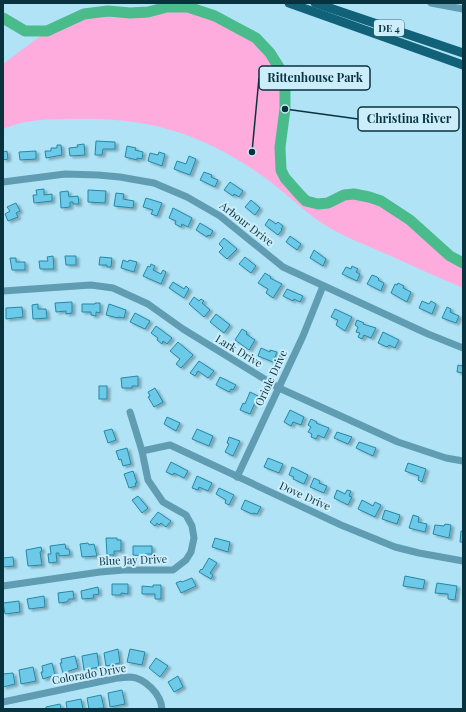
<svg xmlns="http://www.w3.org/2000/svg" width="466" height="712" font-family="'Playfair Display',serif">
<style>
.green{fill:#feacde}
.lines{fill:none;stroke-linecap:round;stroke-linejoin:round}
.river{stroke:#4abb8b;stroke-width:11}
.building{fill:#6dc9e8;stroke:#2488a5;filter:url(#shadow)}
.minor{stroke:#609cb2;stroke-width:7}
.major{stroke:#116178;stroke-width:9}
.labels{text-anchor:middle;stroke-width:4;stroke-linejoin:round;paint-order:stroke}
.shield{fill:#ccedfa;stroke:#446a77;stroke-width:1}
.shield-label{font-size:10px;font-weight:bold;fill:#09323f}
.street-label{font-size:11px;fill:#09323f;stroke:#ccedfa}
.leader{fill:none;stroke:#09323f;stroke-width:1.5}
.callout-dot{fill:#09323f;stroke:#ccedfa;stroke-width:1.5}
.callout{fill:#ccedfa;stroke:#09323f;stroke-width:1.5}
.callout-label{font-size:12px;text-anchor:middle;font-weight:bold;fill:#09323f}
</style>
<defs>
<filter id="shadow"><feDropShadow dx="3" dy="2" stdDeviation="1" flood-color="#0004"/></filter>
</defs>
<rect width="100%" height="100%" fill="#b0e3f6"/>
<path class="green" d="M188 7 256 38 285 88V109L280 147 281 170 285 178 306 201 323 204 328 203 344 195 354 194 369 197 381 201 410 220 450 256 463 263V288C439 278 415 267 391 256 368 246 344 237 323 224 301 209 283 190 261 175 201 133 147 117 74 119 51 119 24 119 3 129V64L47 31 84 14 108 11 130 13Z"/>
<g class="lines">
<polyline class="river" points="3,18 25,31 47,31 84,14 108,11 130,13 148,12 167,7 188,7 215,16 241,30 256,38 270,53 280,69 285,88 285,109 280,147 281,170 285,178 300,195 306,201 318,204 328,203 344,195 354,194 369,197 381,201 410,220 450,256 463,263"/>
</g>
<g class="building">
<polygon points="96,141 115,142 115,149 103,149 102,155 95,155"/>
<polygon points="84,144 85,155 70,156 69,148 78,147 77,145"/>
<polygon points="57,145 61,145 62,155 46,158 45,151 51,151 51,148 57,148"/>
<polygon points="127,146 136,148 135,150 143,152 142,159 137,158 137,160 125,157"/>
<polygon points="7,151 8,159 3,160 3,152"/>
<polygon points="36,151 36,159 20,160 19,152"/>
<polygon points="159,152 165,154 162,166 148,161 150,153 158,155"/>
<polygon points="189,156 196,159 190,175 174,169 177,161 186,164"/>
<polygon points="204,172 212,175 211,177 218,180 215,187 200,180"/>
<polygon points="230,182 243,191 239,197 234,194 233,196 224,190"/>
<polygon points="44,189 44,195 52,194 52,201 34,203 33,195 37,195 36,190"/>
<polygon points="88,190 106,191 105,203 88,202"/>
<polygon points="68,191 69,197 78,196 79,204 73,204 73,202 70,202 70,207 61,208 60,192"/>
<polygon points="116,193 124,194 123,199 134,201 133,208 114,206"/>
<polygon points="146,198 162,203 157,216 151,214 153,210 143,207"/>
<polygon points="251,200 260,208 255,215 245,207"/>
<polygon points="16,203 20,211 16,213 18,217 8,221 5,214 10,211 7,207"/>
<polygon points="173,208 192,218 188,227 182,224 181,227 175,224 176,221 169,218"/>
<polygon points="269,219 276,224 278,222 283,226 281,229 282,230 278,235 265,225"/>
<polygon points="200,223 213,231 210,236 208,235 207,237 196,230"/>
<polygon points="290,236 301,244 297,250 286,242"/>
<polygon points="224,238 237,249 227,259 219,252 223,248 219,244"/>
<polygon points="314,250 326,259 323,266 310,258"/>
<polygon points="53,256 54,269 40,269 39,261 48,261 47,257"/>
<polygon points="65,256 76,256 76,265 66,265"/>
<polygon points="100,257 112,258 111,267 107,267 107,265 99,265"/>
<polygon points="245,257 256,266 251,273 239,264"/>
<polygon points="10,258 16,258 16,262 25,262 25,270 12,270"/>
<polygon points="123,260 128,262 129,260 137,262 134,272 121,268"/>
<polygon points="151,264 155,266 153,270 161,274 163,270 166,272 161,284 143,276 148,266 150,267"/>
<polygon points="352,266 358,269 356,272 360,274 357,281 342,274 346,267 351,269"/>
<polygon points="265,273 271,277 270,278 282,284 273,298 266,293 268,289 258,283"/>
<polygon points="372,275 377,277 379,279 378,280 384,283 381,291 367,284"/>
<polygon points="173,282 184,289 186,286 189,289 184,298 169,288"/>
<polygon points="398,283 404,286 403,288 411,292 407,302 391,293 395,284 397,285"/>
<polygon points="287,289 303,296 300,302 294,299 293,301 283,296"/>
<polygon points="194,297 199,301 201,299 204,301 202,303 210,310 204,317 189,304"/>
<polygon points="422,301 429,304 431,301 436,304 432,314 419,308"/>
<polygon points="72,302 72,313 66,314 66,311 56,312 55,303"/>
<polygon points="95,303 100,303 100,313 96,312 96,316 91,315 91,312 82,312 82,304 95,304"/>
<polygon points="38,304 38,309 46,309 47,318 33,319 32,305"/>
<polygon points="109,304 126,310 124,318 118,317 118,318 106,315"/>
<polygon points="22,307 23,317 6,319 6,308"/>
<polygon points="447,307 451,309 450,312 459,316 456,323 442,318"/>
<polygon points="335,309 352,317 345,331 336,325 338,320 331,317"/>
<polygon points="135,313 150,321 145,329 130,322"/>
<polygon points="216,314 230,325 224,333 210,322"/>
<polygon points="357,320 364,323 363,324 376,328 371,338 364,335 362,339 358,337 360,333 356,332 358,327 355,325"/>
<polygon points="156,326 172,338 167,344 163,341 162,344 157,340 158,338 151,333"/>
<polygon points="242,329 247,332 246,334 255,340 249,350 235,340"/>
<polygon points="383,332 399,340 395,348 389,345 387,347 378,343"/>
<polygon points="178,342 193,355 181,368 176,364 180,359 170,351"/>
<polygon points="261,348 270,352 270,350 277,352 273,362 258,356"/>
<polygon points="199,361 214,371 208,378 198,371 195,376 190,373"/>
<polygon points="458,365 463,366 463,373 457,372"/>
<polygon points="138,376 138,386 132,386 132,388 122,388 121,378"/>
<polygon points="220,377 236,385 233,390 231,389 229,392 216,385"/>
<rect x="99" y="386" width="8" height="13"/>
<polygon points="155,388 163,402 154,407 148,397 150,396 148,392"/>
<polygon points="250,392 258,396 250,414 240,410 243,403 245,404"/>
<polygon points="290,410 304,417 301,425 293,422 291,426 284,422"/>
<polygon points="167,417 180,423 176,431 164,424"/>
<polygon points="311,419 317,422 316,423 329,428 324,438 318,435 316,439 311,437 312,434 308,432 311,427 308,425"/>
<polygon points="112,429 116,440 108,443 104,431"/>
<polygon points="197,429 213,436 209,446 192,439"/>
<polygon points="337,432 352,437 348,444 334,438"/>
<polygon points="229,437 240,441 233,456 225,452 229,444 227,443"/>
<polygon points="359,442 376,448 373,456 356,448"/>
<polygon points="127,448 131,464 123,466 121,459 119,460 116,451"/>
<polygon points="268,458 283,464 279,473 264,467"/>
<polygon points="171,462 188,471 184,478 174,473 173,475 166,472"/>
<polygon points="408,463 426,469 422,482 418,480 419,476 405,471"/>
<polygon points="292,467 308,475 304,484 293,479 294,477 289,475"/>
<polygon points="133,471 137,483 135,483 136,486 129,488 124,474"/>
<polygon points="197,476 212,483 208,491 199,487 198,490 192,488"/>
<polygon points="314,478 320,481 319,483 327,486 324,493 310,487"/>
<polygon points="219,488 234,495 229,505 225,503 226,500 216,494"/>
<polygon points="337,490 345,494 347,490 351,491 349,496 352,497 348,505 334,498"/>
<polygon points="138,496 148,508 142,513 132,500"/>
<polygon points="245,500 261,507 257,514 253,513 252,514 241,509"/>
<polygon points="362,500 373,506 375,502 381,505 375,517 358,509"/>
<polygon points="385,510 400,515 397,524 382,519"/>
<polygon points="158,512 171,521 166,527 161,523 159,525 157,523 155,526 150,522"/>
<polygon points="413,515 419,517 418,522 427,524 425,532 409,528"/>
<polygon points="445,524 451,525 449,538 433,534 435,525 444,526"/>
<polygon points="461,531 463,531 463,542 460,542"/>
<polygon points="106,538 117,538 117,540 121,540 121,551 114,551 114,555 107,555"/>
<polygon points="215,538 230,542 228,552 212,547"/>
<polygon points="88,543 89,545 94,544 97,556 82,557 80,544"/>
<polygon points="65,544 66,549 69,549 70,555 59,556 59,553 56,553 57,562 49,563 48,554 51,554 50,546"/>
<polygon points="133,546 152,546 152,554 145,554 145,556 133,555"/>
<polygon points="41,547 42,551 40,552 42,565 28,566 26,550"/>
<polygon points="13,557 14,566 3,567 3,558"/>
<polygon points="209,558 217,563 210,573 213,575 211,579 199,572 201,569 202,570"/>
<polygon points="405,576 425,580 423,589 403,586"/>
<polygon points="192,578 196,586 181,593 176,583 181,581 182,582"/>
<polygon points="437,583 457,586 455,600 448,599 448,594 435,593"/>
<polygon points="112,584 128,584 128,594 121,593 121,595 112,595"/>
<polygon points="153,585 161,585 161,599 155,599 155,594 142,594 142,586 153,587"/>
<polygon points="98,587 99,594 93,595 94,598 82,599 81,591"/>
<polygon points="73,591 74,599 69,599 67,602 59,603 58,593"/>
<polygon points="44,596 45,607 29,609 27,599"/>
<polygon points="19,601 20,612 5,614 3,603"/>
<polygon points="118,649 120,663 106,666 104,653"/>
<polygon points="130,649 145,652 142,665 127,662"/>
<polygon points="97,653 99,667 84,670 82,656"/>
<polygon points="75,656 78,668 63,673 60,663 62,663 61,659"/>
<polygon points="156,658 168,666 160,677 149,668"/>
<polygon points="52,663 55,675 43,679 41,672 43,672 42,666"/>
<polygon points="33,667 36,681 21,684 19,670"/>
<polygon points="13,673 15,684 3,687 3,674"/>
<polygon points="178,676 183,687 174,692 168,682"/>
<polygon points="122,690 125,704 110,707 108,693"/>
<polygon points="101,695 104,708 89,709 87,698"/>
<polygon points="81,699 83,709 67,709 66,702"/>
<polygon points="60,704 61,709 46,709 46,707"/>
</g>
<g class="lines">
<g class="minor">
<polyline points="431,3 463,9"/>
<polyline points="3,182 65,174 98,175 120,177 154,183 187,197 220,216 283,267 428,334 463,348"/>
<polyline points="3,291 91,285 113,288 148,304 183,329 279,388 398,442 446,458 463,461"/>
<polyline points="142,451 170,445 341,525 395,547 419,553 463,561"/>
<polyline points="237,477 303,336 323,286"/>
<polyline points="3,586 100,572 124,570 173,570 186,560 191,552 194,538 192,526 186,515 163,502 148,480 142,451 130,412"/>
<path d="M3 702 117 678C121 678 126 677 130 677 145 678 161 694 162 709"/>
</g>
<g class="major">
<polyline points="289,3 463,65"/>
<polyline points="315,3 463,53"/>
</g>
</g>
<g class="labels">
<rect class="shield" x="374" y="20" width="30" height="16" rx="3"/>
<g class="shield-label">
<text x="389" y="32">DE 4</text>
</g>
<g class="street-label">
<text transform="translate(247 224) rotate(38)" y="4">Arbour Drive</text>
<text transform="translate(239 351) rotate(31)" y="4">Lark Drive</text>
<text transform="translate(271 378) rotate(-65)" y="4">Oriole Drive</text>
<text transform="translate(305 496) rotate(24)" y="4">Dove Drive</text>
<text transform="translate(133 560) rotate(-2)" y="4">Blue Jay Drive</text>
<text transform="translate(89 674) rotate(-10)" y="4">Colorado Drive</text>
</g>
</g>
<path class="leader" d="M252 152L259 78M285 109L358 119"/>
<g class="callout-dot">
<circle cx="252" cy="152" r="4"/>
<circle cx="285" cy="109" r="4"/>
</g>
<g class="callout">
<rect x="259" y="66" width="111" height="24" rx="4"/>
<rect x="358" y="107" width="101" height="24" rx="4"/>
</g>
<g class="callout-label">
<text x="315" y="82">Rittenhouse Park</text>
<text x="409" y="123">Christina River</text>
</g>
<rect width="466" height="712" fill="none" stroke="#09323f" stroke-width="8"/>
</svg>
